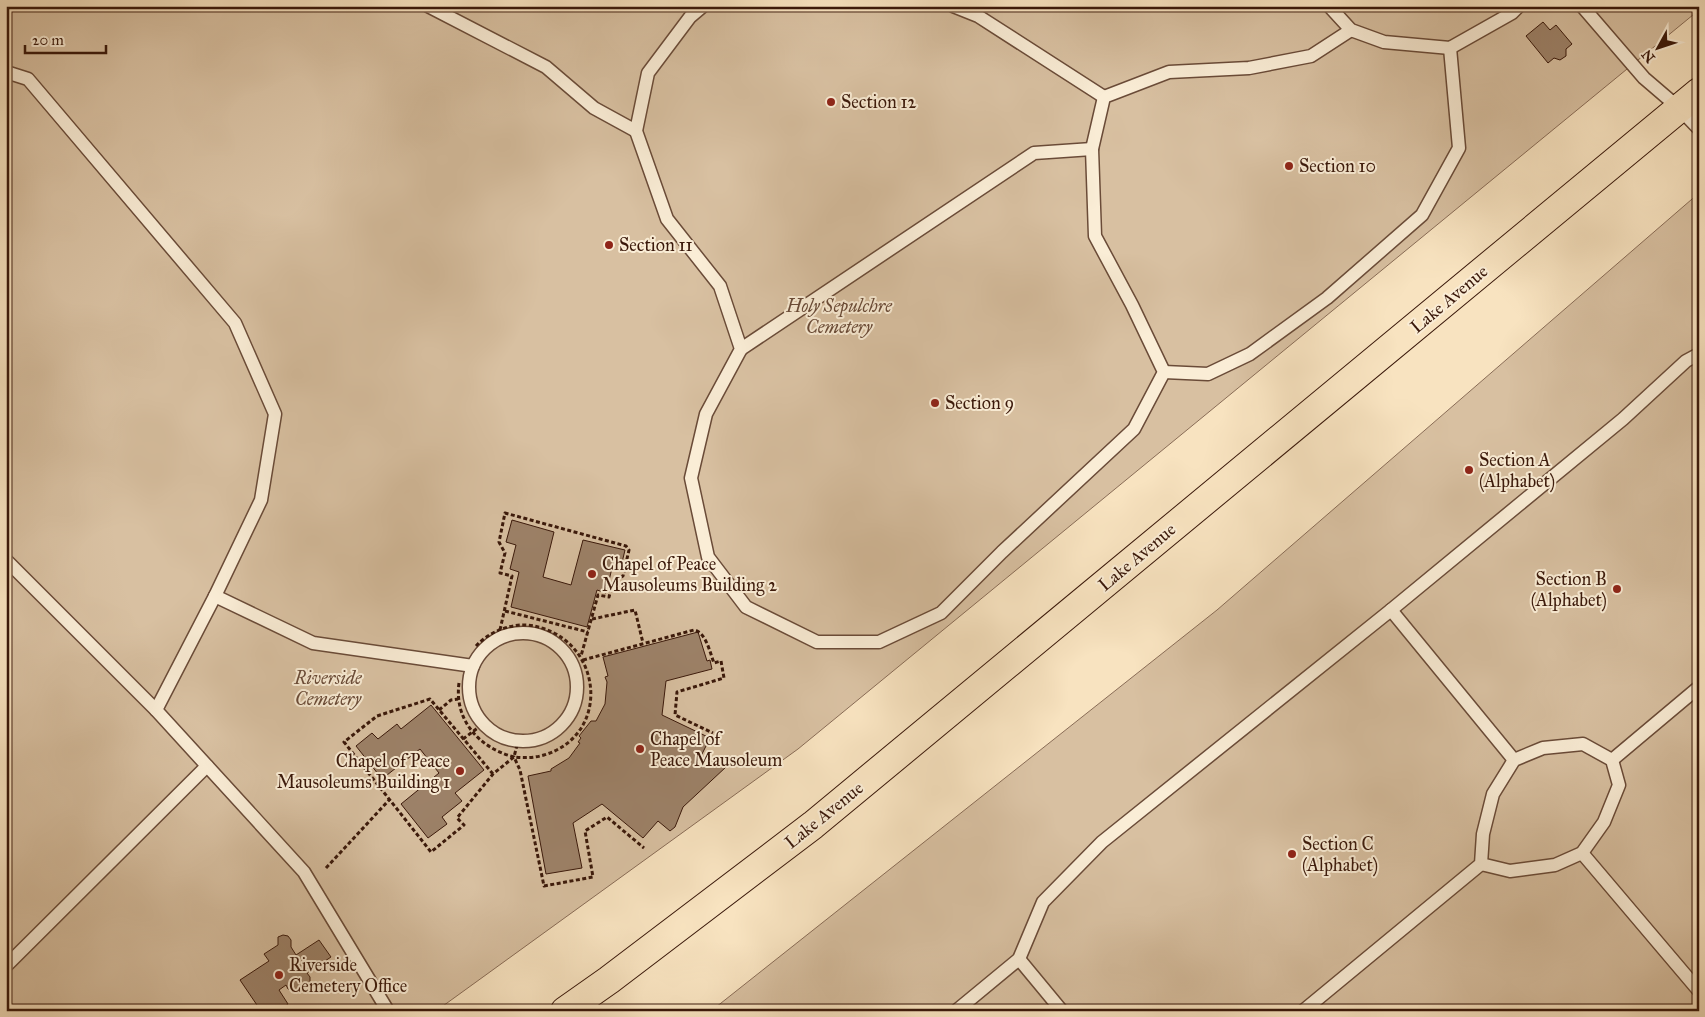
<svg xmlns="http://www.w3.org/2000/svg" width="1705" height="1017" font-family="'IM FELL Great Primer',serif">
<style>
.green{fill:#d8c0a1;stroke:#896c56}
.building{fill:#9d8269;stroke:#3a180a}
.lines{fill:none;stroke-linecap:round;stroke-linejoin:round}
.service-casing{stroke:#6a4b38;stroke-width:15}
.primary-casing{stroke:#3a180a;stroke-width:30}
.path{stroke:#3a180a;stroke-width:3;stroke-dasharray:4 2.5;stroke-linecap:butt}
.service{stroke:#faedd6;stroke-width:12}
.primary{stroke:#f8e3c0;stroke-width:28}
.poi-dot{fill:#8f2418;stroke:#faedd6;stroke-width:2}
.labels{text-anchor:middle;stroke-width:4;stroke-linejoin:round;paint-order:stroke}
.poi-label{font-size:18px;fill:#3a180a;stroke:#faedd6;text-anchor:start}
.street-label{font-size:18px;fill:#3a180a;stroke:#faedd6}
.park-label{font-size:18px;font-style:italic;fill:#694a37;stroke:#faedd6}
</style>
<rect width="100%" height="100%" fill="#f8e3c0"/>
<filter id="stains"><feTurbulence type="fractalNoise" baseFrequency=".004" numOctaves="4"/><feColorMatrix values="0 0 0 0 .2 0 0 0 0 .09 0 0 0 0 .02 0 0 0 .5 -.17"/></filter>
<radialGradient id="worn" r=".72"><stop offset=".6" stop-color="#630" stop-opacity="0"/><stop offset="1" stop-color="#630" stop-opacity=".3"/></radialGradient>
<g class="green">
<polygon points="6,6 1699,6 1699,10 798,749 436,1011 6,1011"/>
<polygon points="1699,193 1699,1011 711,1011 1217,610"/>
</g>
<g class="building">
<polygon points="1543,22 1550,30 1556,25 1572,44 1566,49 1566,56 1560,60 1554,58 1548,63 1526,36"/>
<polygon points="512,520 554,532 543,577 571,585 583,540 625,550 620,571 612,568 606,593 597,590 587,627 511,607 519,572 510,569 516,545 506,542"/>
<polygon points="698,632 707,661 710,660 712,669 666,681 662,715 710,738 701,756 726,767 683,807 675,827 670,831 658,821 643,838 602,804 573,823 582,868 546,874 528,776 551,771 551,769 569,758 580,743 578,742 581,738 579,736 591,721 596,721 605,704 607,682 605,677 608,676 603,657"/>
<polygon points="431,705 484,770 455,793 462,801 442,817 447,824 428,838 401,804 439,773 420,749 382,779 356,746 372,733 378,739 397,724 401,729"/>
<polygon points="283,935 288,936 291,940 291,947 296,955 319,940 331,957 307,973 310,977 310,983 306,988 299,992 288,989 286,985 279,990 288,1004 279,1011 261,1011 240,980 269,961 264,954 278,945 278,937"/>
</g>
<g class="lines">
<defs>
<g id="service">
<polyline points="428,6 546,67 594,108 636,131"/>
<polyline points="703,6 690,17 648,73 636,131 667,219 720,286 741,349 706,414 691,478 708,557 746,607 817,642 879,642 941,613 1002,552 1134,429 1164,372 1132,305 1095,236 1092,149 1104,97 1169,72 1249,68 1311,56 1351,30"/>
<polyline points="953,6 978,16 1104,97"/>
<polyline points="1329,6 1351,30 1384,42 1450,48 1512,13 1519,6"/>
<polyline points="1582,6 1644,78 1679,108 1699,129"/>
<polyline points="6,72 28,79 235,323 275,414 261,500 215,596"/>
<polyline points="741,349 1034,153 1092,149"/>
<polyline points="1164,372 1208,374 1250,354 1327,298 1422,215 1459,148 1450,48"/>
<polyline points="6,560 156,710 304,872 388,1011"/>
<polyline points="1391,610 1514,760"/>
<circle cx="523" cy="687" r="54"/>
<polyline points="156,710 215,596 313,643 473,666"/>
<polyline points="1612,760 1699,687"/>
<polyline points="1582,853 1699,991"/>
<polyline points="1019,959 1062,1011"/>
<polyline points="6,966 207,766"/>
<polyline points="956,1011 1019,959 1043,902 1102,842 1391,610 1623,419 1686,361 1699,354"/>
<polyline points="1303,1011 1481,864 1483,834 1493,794 1514,760 1543,748 1583,744 1612,760 1619,785 1604,822 1582,853 1555,865 1510,871 1481,864"/>
<polyline points="1697,1011 1699,1007"/>
</g>
<polyline id="primary" points="565,1011 609,980 813,825 1699,92"/>
</defs>
<use href="#service" class="service-casing"/>
<use href="#primary" class="primary-casing"/>
<g class="path">
<polyline points="505,611 588,632"/>
<polyline points="592,619 635,610 643,643"/>
<polyline points="500,630 512,576 500,573 505,553 499,542 505,513 626,546 629,550 623,576 613,582 609,597 598,595 581,656"/>
<path d="M476 646C488 633 508 624 527 625 602 633 615 734 544 755 534 758 524 758 514 757"/>
<path d="M583 660 694 630C706 632 710 653 714 663L721 661 724 678 677 692 675 715 713 733"/>
<path d="M459 683C454 720 479 748 514 757L520 770 544 886 593 877 585 831 607 817 644 848"/>
<polyline points="439,710 451,700 458,699"/>
<polyline points="463,739 483,724"/>
<polyline points="493,774 430,699 377,716 344,742 431,852 464,825 457,818 493,774 514,757 518,741"/>
<polyline points="326,868 390,799"/>
</g>
<use href="#service" class="service"/>
<use href="#primary" class="primary"/>
</g>
<g class="poi-dot">
<circle cx="831" cy="102" r="5"/>
<circle cx="1289" cy="166" r="5"/>
<circle cx="609" cy="245" r="5"/>
<circle cx="935" cy="403" r="5"/>
<circle cx="1469" cy="470" r="5"/>
<circle cx="592" cy="574" r="5"/>
<circle cx="1617" cy="589" r="5"/>
<circle cx="640" cy="749" r="5"/>
<circle cx="460" cy="771" r="5"/>
<circle cx="1292" cy="854" r="5"/>
<circle cx="279" cy="975" r="5"/>
</g>
<g class="labels">
<g class="poi-label">
<text x="841" y="108">Section 12</text>
<text x="1299" y="172">Section 10</text>
<text x="619" y="251">Section 11</text>
<text x="945" y="409">Section 9</text>
<text x="1479" y="466">Section A<tspan x="1479" dy="21">(Alphabet)</tspan></text>
<text x="602" y="570">Chapel of Peace<tspan x="602" dy="21">Mausoleums Building 2</tspan></text>
<text x="1607" y="585" text-anchor="end">Section B<tspan x="1607" dy="21">(Alphabet)</tspan></text>
<text x="650" y="745">Chapel of<tspan x="650" dy="21">Peace Mausoleum</tspan></text>
<text x="450" y="767" text-anchor="end">Chapel of Peace<tspan x="450" dy="21">Mausoleums Building 1</tspan></text>
<text x="1302" y="850">Section C<tspan x="1302" dy="21">(Alphabet)</tspan></text>
<text x="289" y="971">Riverside<tspan x="289" dy="21">Cemetery Office</tspan></text>
</g>
<g class="street-label">
<text transform="translate(1449 299) rotate(-40)" y="6">Lake Avenue</text>
<text transform="translate(1137 557) rotate(-40)" y="6">Lake Avenue</text>
<text transform="translate(824 815) rotate(-39)" y="6">Lake Avenue</text>
</g>
<g class="park-label">
<text x="839" y="312">Holy Sepulchre<tspan x="839" dy="21">Cemetery</tspan></text>
<text x="328" y="684">Riverside<tspan x="328" dy="21">Cemetery</tspan></text>
</g>
</g>
<rect width="1705" height="1017" fill="none" stroke="#f8e3c0" stroke-width="25"/>
<rect x="8" y="8" width="1690" height="1002" fill="none" stroke="#3a180a" stroke-width="2.5"/>
<rect x="12" y="12" width="1680" height="992" fill="none" stroke="#3a180a"/>
<g transform="translate(1658 48) rotate(230)" stroke="#faedd6" stroke-width="4" paint-order="stroke">
<path d="M0-4L9 19L0 12L-9 19Z" fill="#3a180a"/>
<text y="-8" font-size="14" font-weight="bold" text-anchor="middle" fill="#3a180a">N</text>
</g>
<path d="M25 45v8h81v-8" fill="none" stroke="#3a180a" stroke-width="2.5"/>
<text x="32" y="45" font-size="15" fill="#3a180a" stroke="#faedd6" stroke-width="4" paint-order="stroke">20 m</text>
<rect width="100%" height="100%" filter="url(#stains)"/>
<rect width="100%" height="100%" fill="url(#worn)"/>
</svg>
